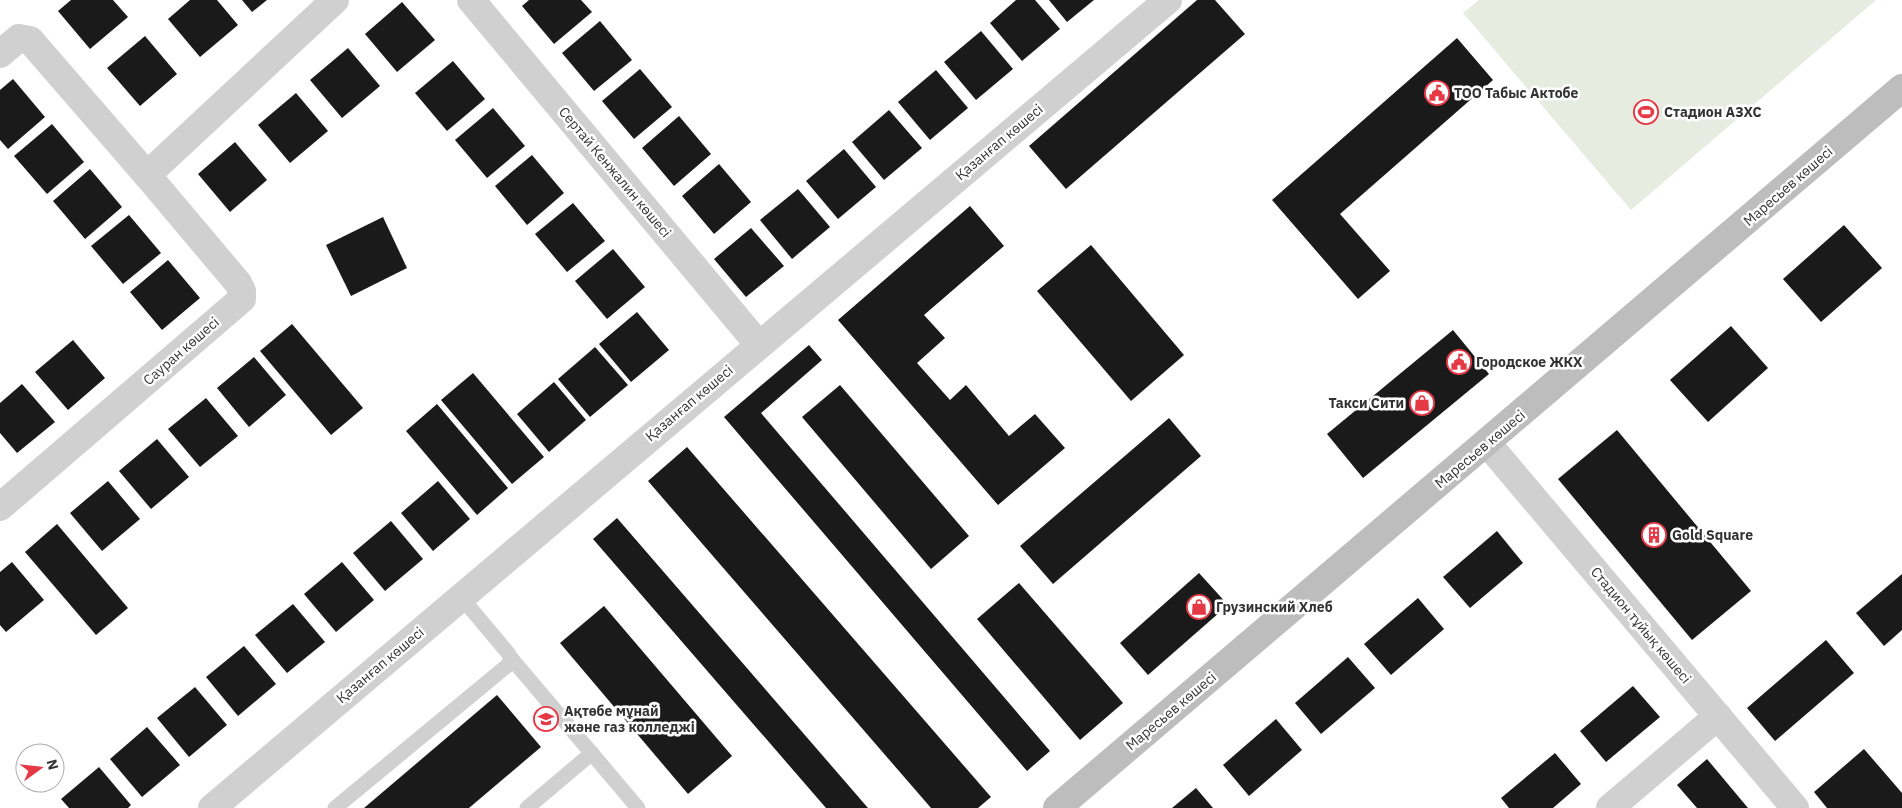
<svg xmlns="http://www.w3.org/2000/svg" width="1902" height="808" font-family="'IBM Plex Sans',sans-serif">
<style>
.green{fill:#e6ecdf}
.building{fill:#1a1a1a}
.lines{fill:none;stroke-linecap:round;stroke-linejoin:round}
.service{stroke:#d0d0d0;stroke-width:15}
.minor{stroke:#d0d0d0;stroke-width:28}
.secondary{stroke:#bdbdbd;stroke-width:28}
.labels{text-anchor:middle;stroke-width:5;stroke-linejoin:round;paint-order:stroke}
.poi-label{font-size:14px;font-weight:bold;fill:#333;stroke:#fff;text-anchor:start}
.street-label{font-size:14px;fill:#333;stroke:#fff}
</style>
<rect width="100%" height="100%" fill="#fff"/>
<polygon class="green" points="1479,0 1876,0 1631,210 1463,13"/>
<g class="building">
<polygon points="71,0 113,0 128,17 90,49 58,11"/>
<polygon points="190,0 217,0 238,25 200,57 168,19"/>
<polygon points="242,0 267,0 252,12"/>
<polygon points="529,0 581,0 592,12 554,44 522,6"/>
<polygon points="1016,0 1035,0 1060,29 1022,61 990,23"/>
<polygon points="1049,0 1094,0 1067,22"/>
<polygon points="1197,0 1215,0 1245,34 1066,189 1029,146"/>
<polygon points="402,2 435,40 397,72 365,34"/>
<polygon points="600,21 632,60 594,91 562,53"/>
<polygon points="981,31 1013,69 976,100 944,62"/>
<polygon points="145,36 177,74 140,106 107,68"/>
<polygon points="1457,38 1493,80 1340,214 1390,271 1358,299 1272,200"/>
<polygon points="348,48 380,86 342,118 310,80"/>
<polygon points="453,61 485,99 447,131 415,93"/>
<polygon points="640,69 672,107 634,139 602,101"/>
<polygon points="936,70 968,108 930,140 898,102"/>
<polygon points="13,79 45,117 8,149 0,140 0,90"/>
<polygon points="296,93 328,131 290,163 258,125"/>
<polygon points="493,108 525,146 487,178 455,140"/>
<polygon points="889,110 922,148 884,180 852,142"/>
<polygon points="679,116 711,154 674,186 642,148"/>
<polygon points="52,124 84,162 47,194 14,156"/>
<polygon points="235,142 267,180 230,212 198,174"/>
<polygon points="844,149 876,187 838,219 806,181"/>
<polygon points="532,155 564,193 527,225 495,186"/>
<polygon points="719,164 751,202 714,234 682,196"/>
<polygon points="90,169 122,207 85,239 53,201"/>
<polygon points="798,189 830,227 792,259 760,220"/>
<polygon points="573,203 605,241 567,272 535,234"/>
<polygon points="970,206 1004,246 924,315 945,338 917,363 950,400 966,385 1009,436 1035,414 1065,448 998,505 838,320"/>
<polygon points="129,215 161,253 123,284 91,246"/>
<polygon points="383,217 407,268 351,296 326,245"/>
<polygon points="1844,225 1882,268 1821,322 1783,279"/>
<polygon points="751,228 784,266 746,297 714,259"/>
<polygon points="1091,245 1184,355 1131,401 1037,291"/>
<polygon points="613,249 645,287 607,319 575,281"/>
<polygon points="168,260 200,298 162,330 130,292"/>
<polygon points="637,312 669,350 631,382 599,344"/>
<polygon points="292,324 363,408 331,435 260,351"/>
<polygon points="1731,326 1768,368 1708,422 1670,380"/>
<polygon points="1453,330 1489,374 1363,478 1327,434"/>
<polygon points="73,340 105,378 68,410 35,372"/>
<polygon points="809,345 822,360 761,413 1050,751 1027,771 724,417"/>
<polygon points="595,347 628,385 590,417 558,379"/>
<polygon points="254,357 286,395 249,427 217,388"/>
<polygon points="473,373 544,457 512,484 441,400"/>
<polygon points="554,382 586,420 549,452 517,414"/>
<polygon points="22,384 55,422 17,453 0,433 0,403"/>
<polygon points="840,385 969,536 931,569 802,417"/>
<polygon points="206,398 238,436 200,467 168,429"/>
<polygon points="437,404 508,488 477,515 406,431"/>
<polygon points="1169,418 1201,456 1053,584 1020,546"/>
<polygon points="1617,430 1751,591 1692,640 1558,479"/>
<polygon points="157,439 189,477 151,509 119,471"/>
<polygon points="687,447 991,797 978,808 931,808 648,481"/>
<polygon points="108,481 140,519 102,551 70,513"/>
<polygon points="438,481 470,519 433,551 401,513"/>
<polygon points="617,518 868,808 826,808 593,539"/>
<polygon points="391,521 423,559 385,591 353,553"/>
<polygon points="57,524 128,608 96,635 25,552"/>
<polygon points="1497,531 1523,563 1470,608 1443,577"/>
<polygon points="12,562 44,600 6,632 0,625 0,572"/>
<polygon points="342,562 374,600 336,632 304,594"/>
<polygon points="1199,573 1228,605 1148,675 1120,643"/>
<polygon points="1902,574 1902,630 1884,646 1856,613"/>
<polygon points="1019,583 1123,703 1080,740 977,619"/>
<polygon points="1418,598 1444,629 1391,675 1364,644"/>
<polygon points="293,604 325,642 287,673 255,635"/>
<polygon points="604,606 732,756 688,794 560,643"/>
<polygon points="1826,640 1854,673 1775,741 1747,708"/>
<polygon points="244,646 276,684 238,716 206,677"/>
<polygon points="1348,657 1375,688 1321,734 1295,703"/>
<polygon points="1633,686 1660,717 1606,762 1580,731"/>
<polygon points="195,687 227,725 189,757 157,718"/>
<polygon points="497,695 541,747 469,808 364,808"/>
<polygon points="1276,719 1302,750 1249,796 1223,765"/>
<polygon points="147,727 180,765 142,797 110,759"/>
<polygon points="1864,749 1902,793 1902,808 1827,808 1814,792"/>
<polygon points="1555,753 1581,784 1553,808 1509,808 1501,798"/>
<polygon points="1707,759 1748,808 1697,808 1677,785"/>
<polygon points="99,767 131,805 128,808 69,808 61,799"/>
<polygon points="1196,788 1213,808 1172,808"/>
</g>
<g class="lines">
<g class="service">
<polyline points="511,658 638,808"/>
<polyline points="335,808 508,665 511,658 508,653 461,597"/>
<polyline points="527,808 592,753"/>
</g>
<g class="minor">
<polyline points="471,0 759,345"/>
<polyline points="0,54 19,38 30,40 147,175 335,0"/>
<polyline points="1487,443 1795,808"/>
<polyline points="0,507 242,299 242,291 238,283 147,175"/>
<polyline points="212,808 1168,0"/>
<polyline points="1610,808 1718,716"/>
</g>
<polyline class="secondary" points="1057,808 1902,88"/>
</g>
<defs>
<symbol id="civic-ring" viewBox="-11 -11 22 22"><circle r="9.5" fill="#fff" stroke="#e63946" stroke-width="1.5"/><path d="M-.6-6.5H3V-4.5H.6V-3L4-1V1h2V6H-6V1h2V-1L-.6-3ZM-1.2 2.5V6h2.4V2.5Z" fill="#e63946"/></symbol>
<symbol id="stadium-ring" viewBox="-11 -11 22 22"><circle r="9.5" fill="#fff" stroke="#e63946" stroke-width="1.5"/><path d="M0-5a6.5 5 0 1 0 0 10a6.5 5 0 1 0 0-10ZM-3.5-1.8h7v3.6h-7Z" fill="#e63946"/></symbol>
<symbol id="shop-ring" viewBox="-11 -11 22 22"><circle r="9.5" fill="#fff" stroke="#e63946" stroke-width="1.5"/><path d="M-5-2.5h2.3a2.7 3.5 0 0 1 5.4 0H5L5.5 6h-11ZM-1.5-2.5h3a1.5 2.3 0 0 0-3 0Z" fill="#e63946"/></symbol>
<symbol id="building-ring" viewBox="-11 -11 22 22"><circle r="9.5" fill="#fff" stroke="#e63946" stroke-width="1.5"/><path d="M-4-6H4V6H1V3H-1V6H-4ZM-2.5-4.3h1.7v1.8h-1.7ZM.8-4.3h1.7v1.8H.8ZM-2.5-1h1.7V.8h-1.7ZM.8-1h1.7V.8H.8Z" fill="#e63946"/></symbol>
<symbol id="university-ring" viewBox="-11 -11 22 22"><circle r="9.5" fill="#fff" stroke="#e63946" stroke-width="1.5"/><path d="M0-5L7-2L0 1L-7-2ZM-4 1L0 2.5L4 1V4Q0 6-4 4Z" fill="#e63946"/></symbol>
</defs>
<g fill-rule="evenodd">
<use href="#civic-ring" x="1423" y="79" width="28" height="28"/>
<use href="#stadium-ring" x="1632" y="98" width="28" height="28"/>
<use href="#civic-ring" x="1445" y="348" width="28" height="28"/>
<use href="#shop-ring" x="1408" y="389" width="28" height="28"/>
<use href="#building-ring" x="1640" y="521" width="28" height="28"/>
<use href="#shop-ring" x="1185" y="593" width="28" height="28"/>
<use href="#university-ring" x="532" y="705" width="28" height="28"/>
</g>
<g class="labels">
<g class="poi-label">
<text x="1454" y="98">ТОО Табыс Актобе</text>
<text x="1664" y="117">Стадион АЗХС</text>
<text x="1476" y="367">Городское ЖКХ</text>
<text x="1404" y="408" text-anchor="end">Такси Сити</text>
<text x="1672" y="540">Gold Square</text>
<text x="1216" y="612">Грузинский Хлеб</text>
<text x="564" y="716">Ақтөбе мұнай<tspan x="564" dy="16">және газ колледжі</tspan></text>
</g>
<g class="street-label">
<text transform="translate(999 142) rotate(-40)" y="5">Қазанғап көшесі</text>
<text transform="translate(615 172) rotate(50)" y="5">Сертай Кенжалин көшесі</text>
<text transform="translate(1788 186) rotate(-41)" y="5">Маресьев көшесі</text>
<text transform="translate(181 351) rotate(-41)" y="5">Сауран көшесі</text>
<text transform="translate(689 403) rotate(-40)" y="5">Қазанғап көшесі</text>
<text transform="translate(1480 449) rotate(-40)" y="5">Маресьев көшесі</text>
<text transform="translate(1641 625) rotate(50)" y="5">Стадион тұйық көшесі</text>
<text transform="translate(380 665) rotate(-40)" y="5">Қазанғап көшесі</text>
<text transform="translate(1171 711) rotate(-40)" y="5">Маресьев көшесі</text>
</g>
</g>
<g transform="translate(40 768) rotate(75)"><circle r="24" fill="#ffffff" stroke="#adadad"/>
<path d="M0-4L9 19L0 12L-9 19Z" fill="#e63946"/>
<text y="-8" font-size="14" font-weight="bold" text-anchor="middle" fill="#333333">N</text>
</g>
</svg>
